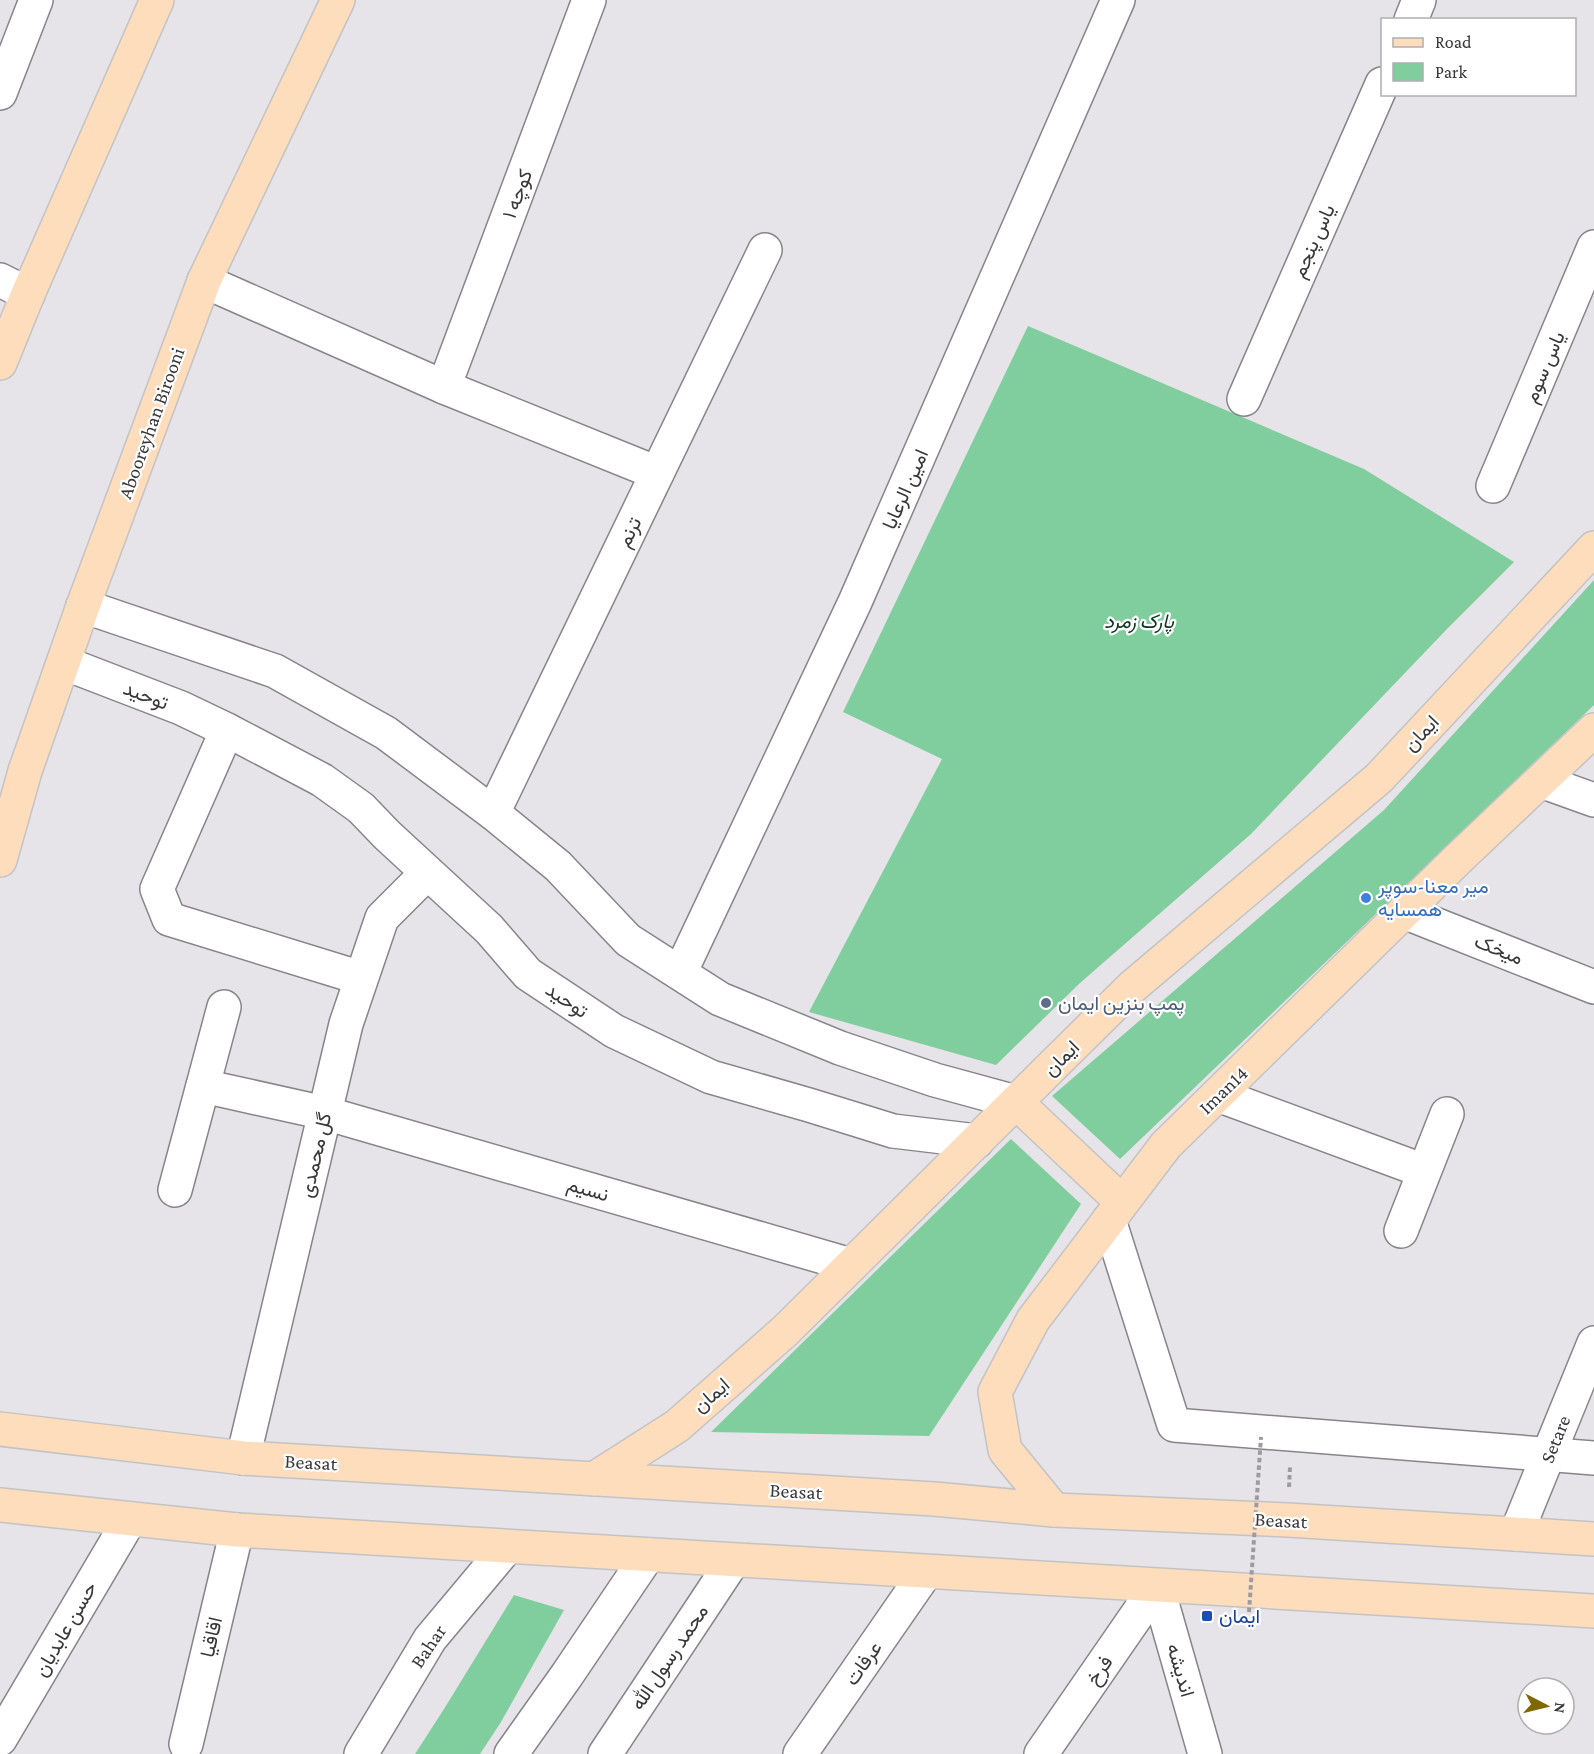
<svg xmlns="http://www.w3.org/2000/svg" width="1594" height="1754" font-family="'Crimson Pro',Vazirmatn,serif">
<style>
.green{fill:#80ce9d}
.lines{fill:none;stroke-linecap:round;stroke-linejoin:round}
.minor-casing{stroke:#87848a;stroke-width:36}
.major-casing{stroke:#c3c3c4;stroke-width:36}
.path{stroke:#9e9ba0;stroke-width:4;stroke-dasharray:4.5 3;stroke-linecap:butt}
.minor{stroke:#fff;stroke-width:33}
.major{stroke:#feddbd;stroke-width:33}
.path-bridge{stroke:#9e9ba0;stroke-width:4;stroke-dasharray:4.5 3;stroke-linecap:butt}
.shop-dot{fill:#3f7fe0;stroke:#fff;stroke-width:2}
.service-dot{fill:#5c6f8a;stroke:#fff;stroke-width:2}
.transit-dot{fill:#1a4fb4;stroke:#fff;stroke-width:2}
.labels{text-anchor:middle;stroke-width:4.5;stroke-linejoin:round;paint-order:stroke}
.street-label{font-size:20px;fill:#383739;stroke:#fff}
.park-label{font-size:20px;font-style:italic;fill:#0f3821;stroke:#fff}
.shop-label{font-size:20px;fill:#366cbe;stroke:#fff;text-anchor:start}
.service-label{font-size:20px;fill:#4e5e75;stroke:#fff;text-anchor:start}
.transit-label{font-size:20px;fill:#164399;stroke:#fff;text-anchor:start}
</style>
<rect width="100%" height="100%" fill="#e6e3e9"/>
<g class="green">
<polygon points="1028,326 1364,469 1514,562 1446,630 1251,834 1080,983 996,1065 809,1012 942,759 843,712"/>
<polygon points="1594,580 1594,705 1120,1159 1052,1096 1384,810"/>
<polygon points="1011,1139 1081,1204 929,1436 711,1432"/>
<polygon points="514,1595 564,1610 501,1722 480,1754 415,1754 444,1709"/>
</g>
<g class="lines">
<defs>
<g id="minor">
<polyline points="1411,20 1419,0"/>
<polyline points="0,93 36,0"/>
<polyline points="0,280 28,294"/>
<polyline points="204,281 444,387 657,473"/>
<polyline points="444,387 589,0"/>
<polyline points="1244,399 1382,84"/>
<polyline points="1493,486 1594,247"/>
<polyline points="83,606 275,671 386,733 493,813 558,866 628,940 720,999 840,1048 935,1080 1016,1102"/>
<polyline points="64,663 181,708 227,730 322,780 361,808 387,835 489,929 528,974 614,1031 711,1077 809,1105 893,1131 977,1141"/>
<polyline points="227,730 157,889 169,919 361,978"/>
<polyline points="1541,781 1594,800"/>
<polyline points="493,813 765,250"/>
<polyline points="1404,912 1594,987"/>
<polyline points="680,973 855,602 1118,0"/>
<polyline points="203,1086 325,1113 851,1265"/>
<polyline points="1218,1095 1424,1171"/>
<polyline points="175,1190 224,1007"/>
<polyline points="1109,1220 1174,1425 1594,1458"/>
<polyline points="1401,1231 1447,1114"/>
<polyline points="243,1458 346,1024 382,918 427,873"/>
<polyline points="1516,1534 1594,1343"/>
<polyline points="1157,1586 1205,1754"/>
<polyline points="0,1739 130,1519"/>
<polyline points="186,1744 237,1530"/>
<polyline points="361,1754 430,1639 507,1547"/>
<polyline points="511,1754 567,1675 648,1555"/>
<polyline points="605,1754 733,1561"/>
<polyline points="800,1754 926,1572"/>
<polyline points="1041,1754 1157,1586"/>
</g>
<g id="major">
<polyline points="0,363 28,294 157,0"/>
<polyline points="0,860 25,771 83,606 204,281 338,0"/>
<polyline points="1016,1102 1122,1202"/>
<polyline points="0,1429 243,1458 934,1499 1054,1510 1288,1520 1594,1539"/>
<polyline points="594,1479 677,1426 785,1331 1132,987 1379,778 1594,548"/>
<polyline points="0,1505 237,1530 1594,1611"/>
<polyline points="1054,1510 1005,1450 995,1392 1033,1320 1166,1145 1458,859 1594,730"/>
</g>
</defs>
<use href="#minor" class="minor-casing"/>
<use href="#major" class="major-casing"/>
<polyline class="path" points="1289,1487 1290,1467"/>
<use href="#minor" class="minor"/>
<use href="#major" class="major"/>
<polyline class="path-bridge" points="1249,1612 1261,1437"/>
</g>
<circle class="shop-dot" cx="1366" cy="898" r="6"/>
<circle class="service-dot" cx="1046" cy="1003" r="6"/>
<rect class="transit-dot" x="1201" y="1610" width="12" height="12" rx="3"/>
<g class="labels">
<g class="street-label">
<text transform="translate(517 194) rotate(-69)" y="7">کوچه ۱</text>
<text transform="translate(1313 241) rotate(-66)" y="7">یاس پنجم</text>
<text transform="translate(1544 367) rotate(-67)" y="7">یاس سوم</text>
<text transform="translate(151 423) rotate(-70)" y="7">Abooreyhan Birooni</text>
<text transform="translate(905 489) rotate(-66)" y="7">امین الرعایا</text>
<text transform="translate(629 532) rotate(-64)" y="7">ترنم</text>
<text transform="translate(146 695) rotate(21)" y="7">توحید</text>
<text transform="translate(1421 733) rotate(-47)" y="7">ایمان</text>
<text transform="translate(1499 949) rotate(22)" y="7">میخک</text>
<text transform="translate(567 1000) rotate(34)" y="7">توحید</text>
<text transform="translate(1061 1058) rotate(-45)" y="7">ایمان</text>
<text transform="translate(1223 1090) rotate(-44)" y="7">Iman14</text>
<text transform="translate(315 1155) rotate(-77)" y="7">گل محمدی</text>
<text transform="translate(588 1189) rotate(16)" y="7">نسیم</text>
<text transform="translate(711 1395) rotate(-41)" y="7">ایمان</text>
<text transform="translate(1555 1439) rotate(-68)" y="7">Setare</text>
<text transform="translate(311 1462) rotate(3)" y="7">Beasat</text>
<text transform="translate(796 1491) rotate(3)" y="7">Beasat</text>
<text transform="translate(1281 1520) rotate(3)" y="7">Beasat</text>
<text transform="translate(65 1629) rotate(-60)" y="7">حسن عابدیان</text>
<text transform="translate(211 1637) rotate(-77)" y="7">اقاقیا</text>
<text transform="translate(428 1646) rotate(-56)" y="7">Bahar</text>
<text transform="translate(669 1657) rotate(-56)" y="7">محمد رسول الله</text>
<text transform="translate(863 1663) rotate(-55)" y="7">عرفات</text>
<text transform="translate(1099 1670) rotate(-55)" y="7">فرخ</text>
<text transform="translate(1181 1670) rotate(74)" y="7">اندیشه</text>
</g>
<g class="park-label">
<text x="1139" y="628">پارک زمرد</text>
</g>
<g class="shop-label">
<text x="1378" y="893">میر معنا-سوپر<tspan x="1378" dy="23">همسایه</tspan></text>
</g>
<g class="service-label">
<text x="1058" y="1010">پمپ بنزین ایمان</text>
</g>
<g class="transit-label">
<text x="1219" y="1623">ایمان</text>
</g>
</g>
<rect x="1381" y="18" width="195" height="78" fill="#ffffff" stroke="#afafb0" stroke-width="1.5"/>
<rect x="1393" y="38" width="30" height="9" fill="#feddbd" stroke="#afafb0" stroke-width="1.5"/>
<text x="1435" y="48" font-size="18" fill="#383739">Road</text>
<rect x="1393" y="63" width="30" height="18" fill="#80ce9d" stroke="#afafb0" stroke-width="1.5"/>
<text x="1435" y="78" font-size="18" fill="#383739">Park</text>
<g transform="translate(1546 1706) rotate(97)"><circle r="28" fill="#ffffff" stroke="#afafb0" stroke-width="1.5"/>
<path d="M0-4.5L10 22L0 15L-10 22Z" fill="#7f6800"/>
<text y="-9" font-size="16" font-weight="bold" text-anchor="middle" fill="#383739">N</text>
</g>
</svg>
